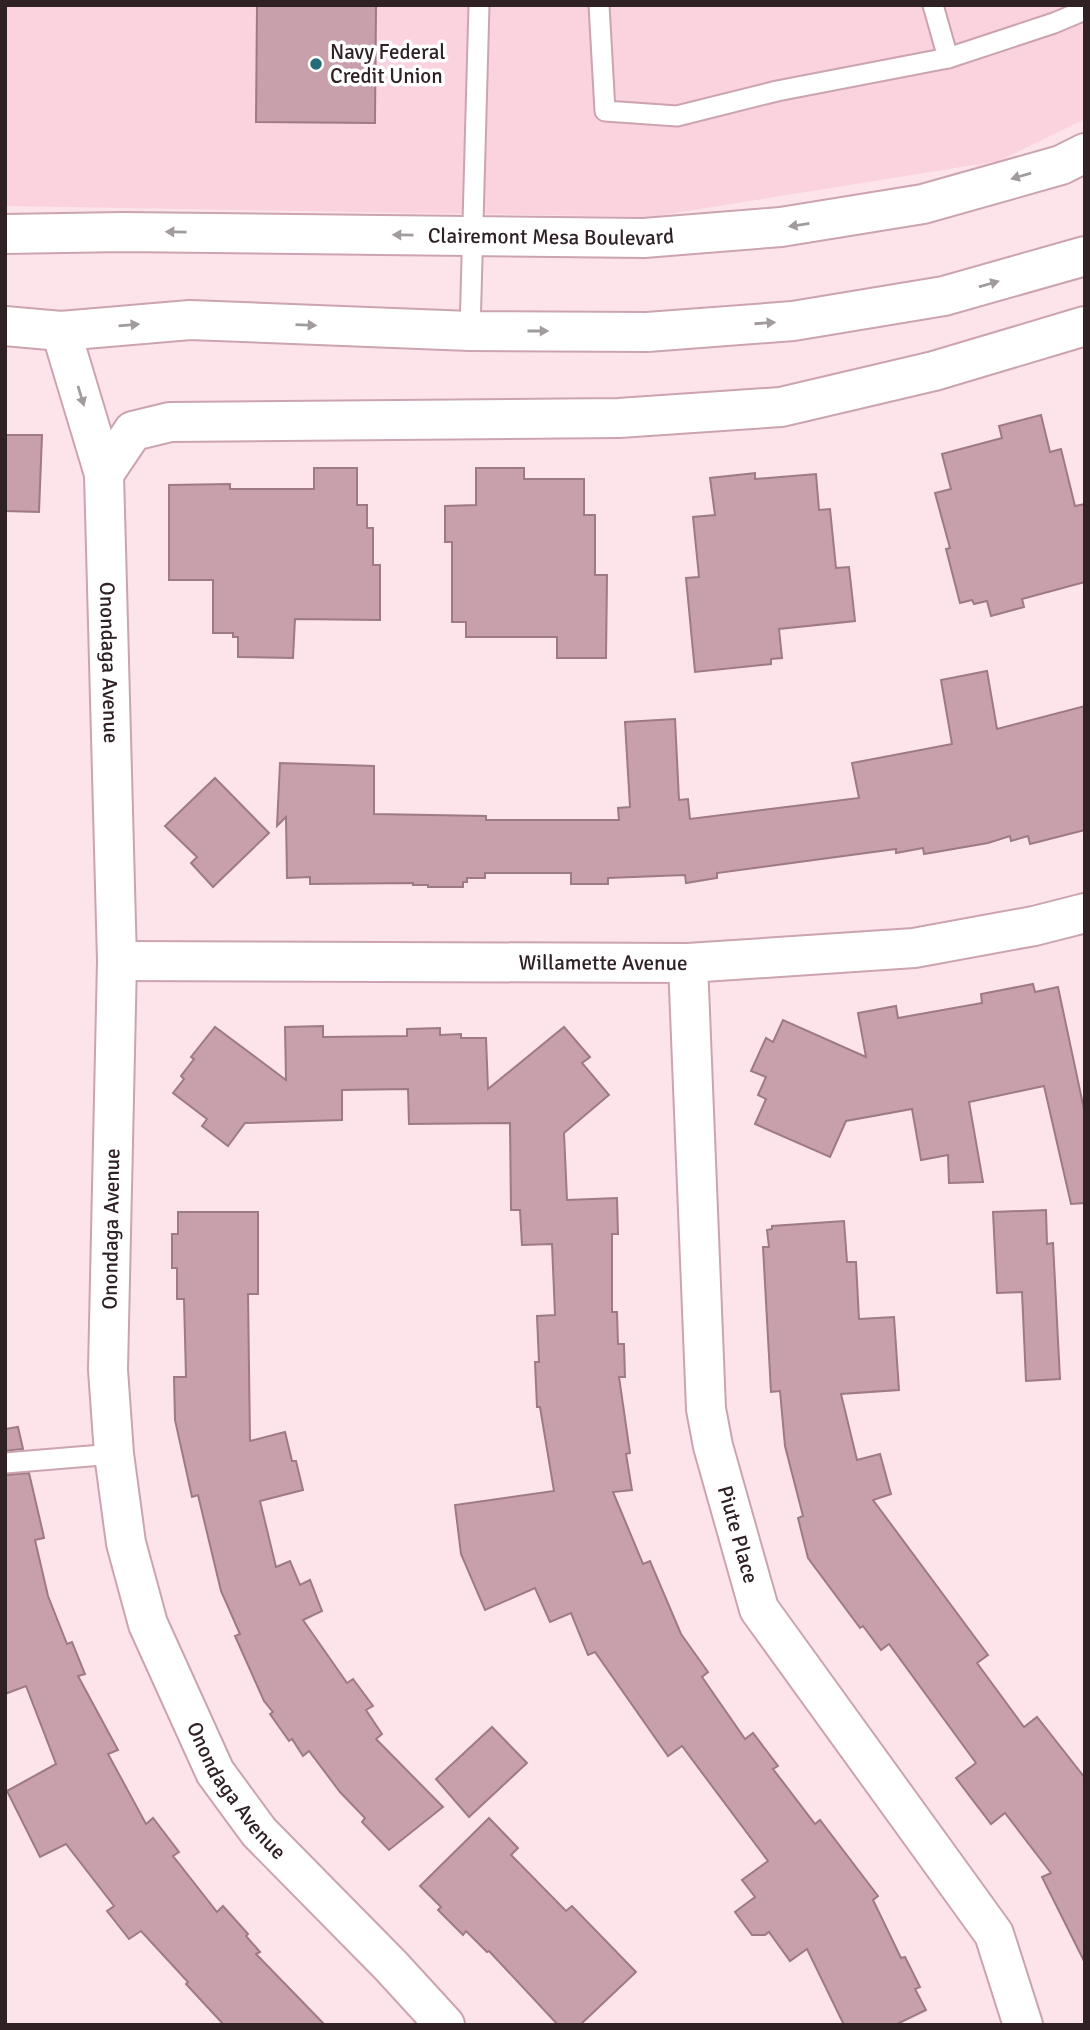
<svg xmlns="http://www.w3.org/2000/svg" width="1090" height="2030" font-family="Signika,sans-serif">
<style>
.built{fill:#fbd3de}
.building{fill:#c7a0ab;stroke:#9e7a84;stroke-width:2}
.lines{fill:none;stroke-linecap:round;stroke-linejoin:round}
.lane-casing{stroke:#cba4af;stroke-width:23}
.street-casing{stroke:#cba4af;stroke-width:42}
.primary-casing{stroke:#cba4af;stroke-width:42}
.lane{stroke:#fff;stroke-width:19}
.street{stroke:#fff;stroke-width:38}
.primary{stroke:#fff;stroke-width:38}
.oneway{fill:#a29b9d}
.poi-dot{fill:#246c78;stroke:#fff;stroke-width:2.5}
.labels{text-anchor:middle;stroke-width:7;stroke-linejoin:round;paint-order:stroke}
.poi-label{font-size:21px;fill:#302125;stroke:#fff;text-anchor:start}
.street-label{font-size:21px;fill:#302125;stroke:#fff}
</style>
<rect width="100%" height="100%" fill="#fde4ea"/>
<polygon class="built" points="5,5 1085,5 1085,119 999,161 650,217 5,206"/>
<g class="building">
<polygon points="257,5 376,5 375,123 256,122"/>
<polygon points="1041,415 1050,452 1061,449 1075,506 1085,504 1085,582 1022,599 1024,607 991,616 987,601 974,604 972,600 960,603 946,549 950,548 935,493 951,489 942,454 1002,438 999,426"/>
<polygon points="5,435 42,435 39,512 5,511"/>
<polygon points="314,468 357,468 357,505 367,505 367,528 373,528 373,565 380,565 380,620 295,619 293,658 238,657 238,637 233,637 233,633 213,633 213,580 169,580 169,485 230,484 230,489 314,489"/>
<polygon points="476,468 524,468 524,479 584,479 584,515 595,515 595,575 607,575 606,658 557,658 557,637 466,637 466,622 452,622 452,542 445,542 445,506 476,505"/>
<polygon points="755,473 755,479 816,474 819,510 830,509 836,568 849,567 855,621 779,629 782,658 771,659 771,664 695,672 686,578 699,577 693,517 715,515 710,478"/>
<polygon points="987,671 997,729 1085,706 1085,830 1030,844 1028,836 1011,841 1010,836 988,843 924,854 923,848 896,853 896,849 717,873 717,878 686,883 685,875 608,878 608,884 571,884 571,873 485,873 485,878 467,878 467,882 463,882 463,887 428,887 428,885 413,885 413,883 310,884 310,877 287,878 286,817 277,826 280,763 374,766 374,814 486,816 486,820 619,820 618,808 630,807 625,722 675,719 679,800 688,799 690,819 859,798 852,763 952,744 941,680"/>
<polygon points="215,778 269,833 213,887 191,863 197,857 165,826"/>
<polygon points="1033,984 1035,992 1058,987 1085,1114 1085,1203 1071,1204 1044,1086 969,1102 983,1182 949,1183 948,1155 921,1160 912,1109 846,1121 830,1157 755,1124 766,1099 758,1095 766,1077 751,1071 766,1038 773,1042 783,1020 866,1057 858,1013 896,1006 898,1018 982,1003 981,994"/>
<polygon points="323,1026 323,1037 407,1036 407,1029 440,1028 440,1035 461,1034 461,1038 486,1038 488,1089 564,1027 590,1057 582,1063 609,1095 564,1133 567,1200 617,1198 618,1234 612,1234 612,1312 617,1312 618,1344 624,1344 625,1377 619,1377 630,1453 626,1454 632,1490 613,1492 643,1564 650,1561 681,1634 708,1672 702,1677 745,1739 753,1733 778,1766 773,1769 815,1824 820,1820 878,1896 873,1900 901,1958 905,1957 920,1987 915,1989 926,2010 895,2025 844,2025 807,1949 790,1961 769,1932 765,1935 752,1935 735,1912 755,1897 742,1880 768,1861 682,1746 668,1756 595,1652 588,1655 571,1613 550,1622 535,1588 485,1610 461,1554 455,1505 554,1491 540,1407 537,1407 535,1362 539,1362 537,1316 555,1315 552,1244 522,1245 520,1210 511,1210 510,1123 409,1124 408,1089 342,1090 342,1120 245,1123 228,1146 202,1126 207,1119 173,1093 184,1079 181,1076 194,1059 191,1057 215,1027 286,1080 285,1027"/>
<polygon points="1046,1210 1047,1244 1053,1243 1060,1379 1026,1381 1022,1292 997,1293 993,1212"/>
<polygon points="178,1212 258,1212 258,1294 248,1294 250,1441 285,1432 292,1461 296,1461 303,1490 260,1501 276,1567 290,1561 300,1585 310,1580 322,1611 303,1620 347,1683 353,1679 373,1706 366,1710 382,1734 376,1739 443,1807 389,1850 362,1822 365,1818 340,1792 309,1751 303,1756 292,1739 289,1741 270,1714 273,1712 264,1701 235,1636 240,1634 221,1591 198,1495 192,1497 175,1420 174,1377 186,1377 184,1299 177,1299 177,1268 172,1268 172,1234 178,1234"/>
<polygon points="844,1221 847,1262 856,1262 859,1319 894,1317 899,1390 841,1394 857,1460 880,1454 891,1494 873,1500 988,1655 977,1663 1024,1727 1037,1717 1085,1778 1085,1963 1042,1877 1051,1873 1005,1813 991,1824 956,1778 976,1763 889,1644 881,1650 863,1626 860,1628 808,1558 798,1518 803,1516 785,1446 780,1391 771,1392 763,1247 769,1247 767,1230 772,1229 772,1226"/>
<polygon points="18,1427 23,1449 5,1451 5,1429"/>
<polygon points="29,1473 43,1533 44,1538 35,1540 48,1596 67,1644 72,1642 85,1674 78,1676 118,1750 108,1754 146,1824 153,1818 179,1852 173,1856 217,1912 223,1906 248,1934 246,1936 260,1952 256,1954 325,2025 224,2025 186,1984 188,1982 141,1931 129,1939 107,1911 114,1906 66,1844 40,1857 7,1791 56,1764 26,1686 5,1694 5,1475"/>
<polygon points="492,1727 527,1763 469,1817 436,1779"/>
<polygon points="489,1818 518,1848 511,1855 566,1911 572,1906 636,1972 580,2025 558,2025 489,1951 487,1952 466,1931 463,1935 438,1910 441,1907 420,1886"/>
</g>
<g class="lines">
<defs>
<g id="lane">
<polyline points="599,5 605,111 677,116 777,91 948,58"/>
<polyline points="933,5 948,58 1054,23 1085,10"/>
<polyline points="470,331 479,5"/>
<polyline points="5,1463 114,1454"/>
</g>
<g id="street">
<path id="s1" d="M61 331 104 474 117 961 108 1370 114 1454 126 1543 148 1624 215 1772 259 1832 391 1966 445 2025"/>
<polyline points="104,474 133,431 170,422 619,418 781,407 934,371 1085,326"/>
<path id="s2" d="M117 961 688 963 914 948 1034 926 1085 913"/>
<path id="s3" d="M688 963 706 1409 713 1446 759 1609 994 1934 1023 2025"/>
</g>
<g id="primary">
<path id="s4" d="M5 234 123 232 644 238 781 227 923 204 1061 165 1085 153"/>
<polyline points="5,326 61,331 190,320 470,331 647,332 793,321 944,296 1085,256"/>
</g>
</defs>
<use href="#lane" class="lane-casing"/>
<use href="#street" class="street-casing"/>
<use href="#primary" class="primary-casing"/>
<use href="#lane" class="lane"/>
<use href="#street" class="street"/>
<use href="#primary" class="primary"/>
</g>
<defs><path id="oneway-solid" d="M-6-.8H1V-3.2L6.5 0L1 3.2V.8H-6Z" transform="scale(1.75)"/></defs>
<g class="oneway">
<use href="#oneway-solid" transform="translate(1021 176) rotate(164)"/>
<use href="#oneway-solid" transform="translate(799 225) rotate(171)"/>
<use href="#oneway-solid" transform="translate(176 232) rotate(-179)"/>
<use href="#oneway-solid" transform="translate(403 235) rotate(-179)"/>
<use href="#oneway-solid" transform="translate(989 284) rotate(-16)"/>
<use href="#oneway-solid" transform="translate(765 323) rotate(-4)"/>
<use href="#oneway-solid" transform="translate(129 325) rotate(-5)"/>
<use href="#oneway-solid" transform="translate(306 325) rotate(2)"/>
<use href="#oneway-solid" transform="translate(538 331)"/>
<use href="#oneway-solid" transform="translate(81 396) rotate(73)"/>
</g>
<circle class="poi-dot" cx="316" cy="64" r="7"/>
<g class="labels">
<g class="poi-label">
<text x="330" y="59">Navy Federal<tspan x="330" dy="24">Credit Union</tspan></text>
</g>
<g class="street-label">
<text dy="7" stroke="none"><textPath href="#s4" startOffset="546">Clairemont Mesa Boulevard</textPath></text>
<text dy="7" stroke="none"><textPath href="#s1" startOffset="338">Onondaga Avenue</textPath></text>
<text dy="7" stroke="none"><textPath href="#s2" startOffset="486">Willamette Avenue</textPath></text>
<text transform="translate(111 1229) rotate(-89)" y="7">Onondaga Avenue</text>
<text dy="7" stroke="none"><textPath href="#s3" startOffset="576">Piute Place</textPath></text>
<text dy="7" stroke="none"><textPath href="#s1" startOffset="1493">Onondaga Avenue</textPath></text>
</g>
</g>
<rect width="1090" height="2030" fill="none" stroke="#302125" stroke-width="14"/>
</svg>
